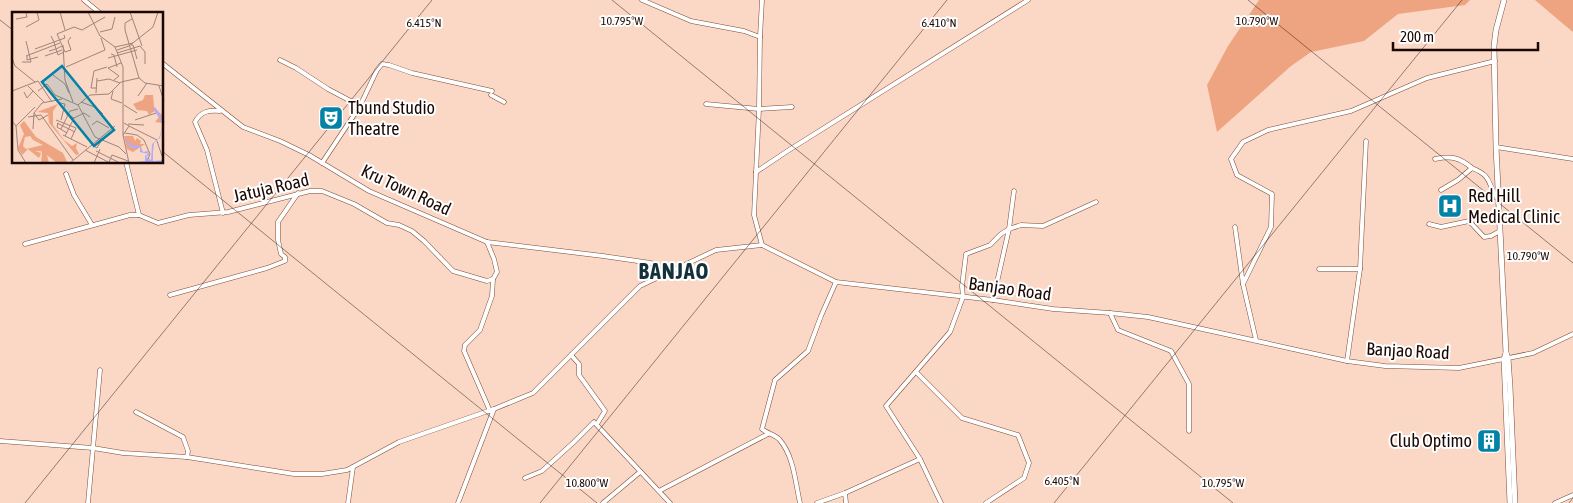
<svg xmlns="http://www.w3.org/2000/svg" width="1573" height="503" font-family="'Asap Condensed',sans-serif">
<style>
.green{fill:#eea480}
.lines{fill:none;stroke-linecap:round;stroke-linejoin:round}
.minor-casing{stroke:#7d4b33;stroke-width:5}
.tertiary-casing{stroke:#7d4b33;stroke-width:6}
.minor{stroke:#fff;stroke-width:4}
.tertiary{stroke:#fff;stroke-width:5}
.ticks{fill:none;stroke:#1c0802;stroke-width:1;stroke-opacity:0.45}
.labels{text-anchor:middle;stroke-width:4;stroke-linejoin:round;paint-order:stroke}
.poi-label{font-size:18px;fill:#1c0802;stroke:#fff;text-anchor:start}
.street-label{font-size:18px;fill:#1c0802;stroke:#fff}
.district-label{font-size:22px;font-weight:bold;letter-spacing:1px;fill:#13303b;stroke:#fff}
.inset-river{fill:none;stroke:#b1adf6;stroke-width:2.5}
.inset-road{fill:none;stroke:#a28478;stroke-width:1}
.view{fill:#0382a7;fill-opacity:0.15;stroke:#0382a7;stroke-width:2.5}
.inset-edge{fill:none;stroke:#1c0802;stroke-width:2.5}
.ticks-label{font-size:12px;text-anchor:middle;fill:#1c0802;stroke:#fff;stroke-width:4;stroke-linejoin:round;paint-order:stroke}
</style>
<rect width="100%" height="100%" fill="#fbd7c6"/>
<g class="green">
<polygon points="1259,0 1470,0 1465,5 1398,14 1364,41 1311,52 1291,66 1217,132 1207,85 1228,46"/>
<polygon points="1535,0 1573,0 1573,32 1568,28"/>
</g>
<g class="lines">
<defs>
<g id="minor">
<polyline points="84,0 101,14"/>
<polyline points="642,0 691,21 744,31 760,37"/>
<polyline points="762,0 760,37 759,109 754,215 762,245 836,282 993,300 1053,309 1110,313 1148,317 1347,361 1385,366 1459,368 1533,353 1573,334"/>
<polyline points="280,60 296,68 328,89 360,106"/>
<polyline points="162,63 243,127 280,141 309,155 369,191 487,242 603,256 651,263 664,275"/>
<polyline points="491,95 504,102"/>
<polyline points="706,104 759,109 792,107"/>
<path d="M220 111C209 110 201 111 195 122L207 150 223 213"/>
<polyline points="1496,147 1573,159"/>
<path d="M1435 159C1451 156 1459 157 1472 168"/>
<polyline points="126,162 139,215"/>
<polyline points="322,163 360,106 377,70 382,64 389,65 412,73 492,91"/>
<polyline points="756,172 789,150 1028,0"/>
<polyline points="66,174 74,195 92,225"/>
<path d="M1441 190 1458 180 1472 168C1494 177 1486 183 1498 199"/>
<polyline points="1429,224 1441,227 1469,221 1484,237 1491,236 1500,231"/>
<polyline points="1235,227 1243,284 1256,340"/>
<polyline points="25,244 130,215 139,215 158,223 189,215 228,212 310,191 322,191 354,204 387,223 399,225 412,231 424,241 453,271 487,281 493,279 497,272 494,259 487,242"/>
<polyline points="1319,269 1360,269"/>
<polyline points="1243,284 1271,227 1272,194 1237,175 1231,159 1243,142 1268,130 1351,111 1427,78 1495,61"/>
<polyline points="170,295 267,268 285,261 285,257 281,254 278,240 278,222 298,193"/>
<polyline points="993,300 1009,229 1014,191"/>
<polyline points="1110,313 1118,330 1171,351 1189,384 1189,431"/>
<polyline points="571,355 579,364 579,375 605,411 597,424"/>
<polyline points="1347,361 1360,269 1366,141"/>
<polyline points="916,372 962,418 1018,435 1029,463 1024,478 986,503"/>
<polyline points="490,411 464,351 465,345 480,330 492,296 493,279"/>
<polyline points="136,412 183,437 188,451 187,457"/>
<polyline points="0,441 93,448 100,370"/>
<polyline points="920,459 941,503"/>
<polyline points="525,478 542,471 574,442 594,422 670,503"/>
<polyline points="659,491 768,434"/>
<polyline points="845,493 846,503"/>
<polyline points="88,503 93,448 123,453 187,457 294,474 322,474 347,470 399,442 494,409 533,393 640,286 716,250 762,245"/>
<polyline points="348,503 353,467"/>
<polyline points="458,503 494,409"/>
<polyline points="603,503 640,472"/>
<path d="M800 503C795 481 794 456 779 439 775 435 767 433 762 429L775 380 808 351 821 316 836 282"/>
<polyline points="817,503 845,493 920,459 886,406 950,332 963,297 962,286 966,254 990,245 1001,234 1009,229 1021,225 1043,226 1096,202"/>
<polyline points="1555,503 1573,495"/>
</g>
<g id="tertiary">
<polyline points="1504,0 1496,30 1494,46 1496,147 1506,353 1508,358 1510,387 1515,503"/>
<polyline points="1506,353 1504,359 1510,503"/>
</g>
</defs>
<use href="#minor" class="minor-casing"/>
<use href="#tertiary" class="tertiary-casing"/>
<use href="#minor" class="minor"/>
<use href="#tertiary" class="tertiary"/>
</g>
<path class="ticks" d="M612 0 1233 503M1248 0 1573 263M0 20 14 31M162 151 597 503M25 503 432 0M540 503 947 0M1054 503 1462 0M1569 503 1573 498"/>
<defs>
<symbol id="theatre-square" viewBox="-11 -11 22 22"><rect x="-9" y="-9" width="18" height="18" rx="4" fill="#0382a7" stroke="#fff"/><path d="M-5-5.5Q0-4 5-5.5V0Q5 5 0 6Q-5 5-5 0ZM-3.3-2.5H-1v1.5H-3.3ZM1-2.5H3.3v1.5H1ZM-2.8 1Q0 5.5 2.8 1Z" fill="#fff"/></symbol>
<symbol id="hospital-square" viewBox="-11 -11 22 22"><rect x="-9" y="-9" width="18" height="18" rx="4" fill="#0382a7" stroke="#fff"/><path d="M-5-5h3v3.5h4V-5h3V5h-3V1.5h-4V5h-3Z" fill="#fff"/></symbol>
<symbol id="building-square" viewBox="-11 -11 22 22"><rect x="-9" y="-9" width="18" height="18" rx="4" fill="#0382a7" stroke="#fff"/><path d="M-4-6H4V6H1V3H-1V6H-4ZM-2.5-4.3h1.7v1.8h-1.7ZM.8-4.3h1.7v1.8H.8ZM-2.5-1h1.7V.8h-1.7ZM.8-1h1.7V.8H.8Z" fill="#fff"/></symbol>
</defs>
<g fill-rule="evenodd">
<use href="#theatre-square" x="317" y="104" width="28" height="28"/>
<use href="#hospital-square" x="1436" y="192" width="28" height="28"/>
<use href="#building-square" x="1475" y="427" width="28" height="28"/>
</g>
<g class="labels">
<g class="poi-label">
<text x="348" y="114">Tbund Studio<tspan x="348" dy="21">Theatre</tspan></text>
<text x="1468" y="202">Red Hill<tspan x="1468" dy="21">Medical Clinic</tspan></text>
<text x="1472" y="447" text-anchor="end">Club Optimo</text>
</g>
<g class="street-label">
<text transform="translate(271 188) rotate(-13)" y="6">Jatuja Road</text>
<text transform="translate(406 190) rotate(25)" y="6">Kru Town Road</text>
<text transform="translate(1010 289) rotate(8)" y="6">Banjao Road</text>
<text transform="translate(1408 351) rotate(3)" y="6">Banjao Road</text>
</g>
<g class="district-label">
<text x="674" y="279">BANJAO</text>
</g>
</g>
<g transform="translate(12 12)">
<rect width="151" height="151" fill="#fbd7c6"/>
<path d="M133 83H141L142 95 151 104V111L143 110 147 105 144 98 137 103 135 99 125 98 121 92 131 88ZM46 92 41 99V113L52 128 60 134 65 131 64 136 67 142 64 143 37 111 36 101 25 100ZM12 109 24 125 51 141 55 150 45 151 35 143 37 151H29L30 141 29 139H23L29 141 27 146 16 137 10 143 6 136 12 122 8 113ZM18 124 21 128 31 133 14 137 11 134 13 125ZM112 124H121L123 129 125 126 129 129 128 132H133L121 140 115 137Z" fill="#eea480" fill-rule="evenodd"/>
<path d="M151 113 148 126 142 131 141 140V149L151 148V151H117L133 149V144L136 142 128 140V135L123 137 118 135 115 130 114 126 119 133 127 134 129 135 131 140 136 139 137 143 134 145 139 148 140 132 147 126Z" fill="#b1adf6"/>
<path class="inset-river" d="M142 96 152 111"/>
<path class="inset-road" d="M48 0 53 18M76 0 88 24 103 35 111 55V123L117 151M118 0 130 34M4 7 15 5 14 0M120 7 113 11V18L127 66M14 15 27 8 25 0M88 20 100 17 103 5M51 33 53 68 61 90M119 33H121L125 47M50 34 44 37 46 43 52 40M103 35 121 31M23 37 42 30 39 24M105 38 117 34 141 15 146 0M37 39 44 37 42 30 53 26 52 23M53 40 45 22 62 15 70 18 93 5M53 40 59 38 56 29 59 25M105 41 128 34 133 40V52M99 42 102 43 105 55M14 44 48 31M15 44V48L26 45M33 44 50 38M0 46 3 54 23 70M96 46 125 38M10 50H19L14 29M54 55 93 38 89 26M41 63 53 72 57 81M102 68 107 64 96 56 109 51M85 69 97 67 108 71M16 74 32 90M147 74 152 89M84 76H79L82 59 95 55M0 79 26 69 40 90M26 79 35 72 43 83 66 93M101 79 99 87 110 91M12 80 15 86 21 79M84 81 85 66M126 84 135 71M69 90 85 96 91 102M48 91 53 92 49 108M66 93 78 83 97 82 109 70 127 66 133 71 152 74M66 93 83 125 107 135 114 142M112 93 125 101M54 102 62 106 72 101 78 105M36 103 27 108 22 101 30 91 50 87M16 105 29 103 61 148M44 108 64 116 59 127M123 108 144 101M0 109 4 114 6 138 14 151M45 111 63 120M46 111 45 115 55 121M116 112 132 113M80 113 85 109 97 116M4 114 23 95M117 114 145 128M21 117 22 101M49 117 58 99 66 97M113 121 125 123 132 128 138 142 136 147M51 123 75 135M111 123 117 114 112 111M53 124 62 106M145 129 150 144M79 132 85 136 89 129M73 138 98 151M84 139 106 150M97 150 100 143 116 149M58 151 103 114M82 151 88 137"/>
<path class="view" d="M50 54 102 118 82 134 30 70Z"/>
<rect width="151" height="151" class="inset-edge"/>
</g>
<g class="ticks-label">
<text x="1257" y="25">10.790°W</text>
<text x="622" y="25">10.795°W</text>
<text x="424" y="27">6.415°N</text>
<text x="939" y="27">6.410°N</text>
<text x="1528" y="260">10.790°W</text>
<text x="1062" y="485">6.405°N</text>
<text x="587" y="487">10.800°W</text>
<text x="1223" y="487">10.795°W</text>
</g>
<path d="M1393 42v8h145v-8" fill="none" stroke="#1c0802" stroke-width="2.5"/>
<text x="1400" y="42" font-size="15" fill="#1c0802" stroke="#ffffff" stroke-width="4" paint-order="stroke">200 m</text>
</svg>
